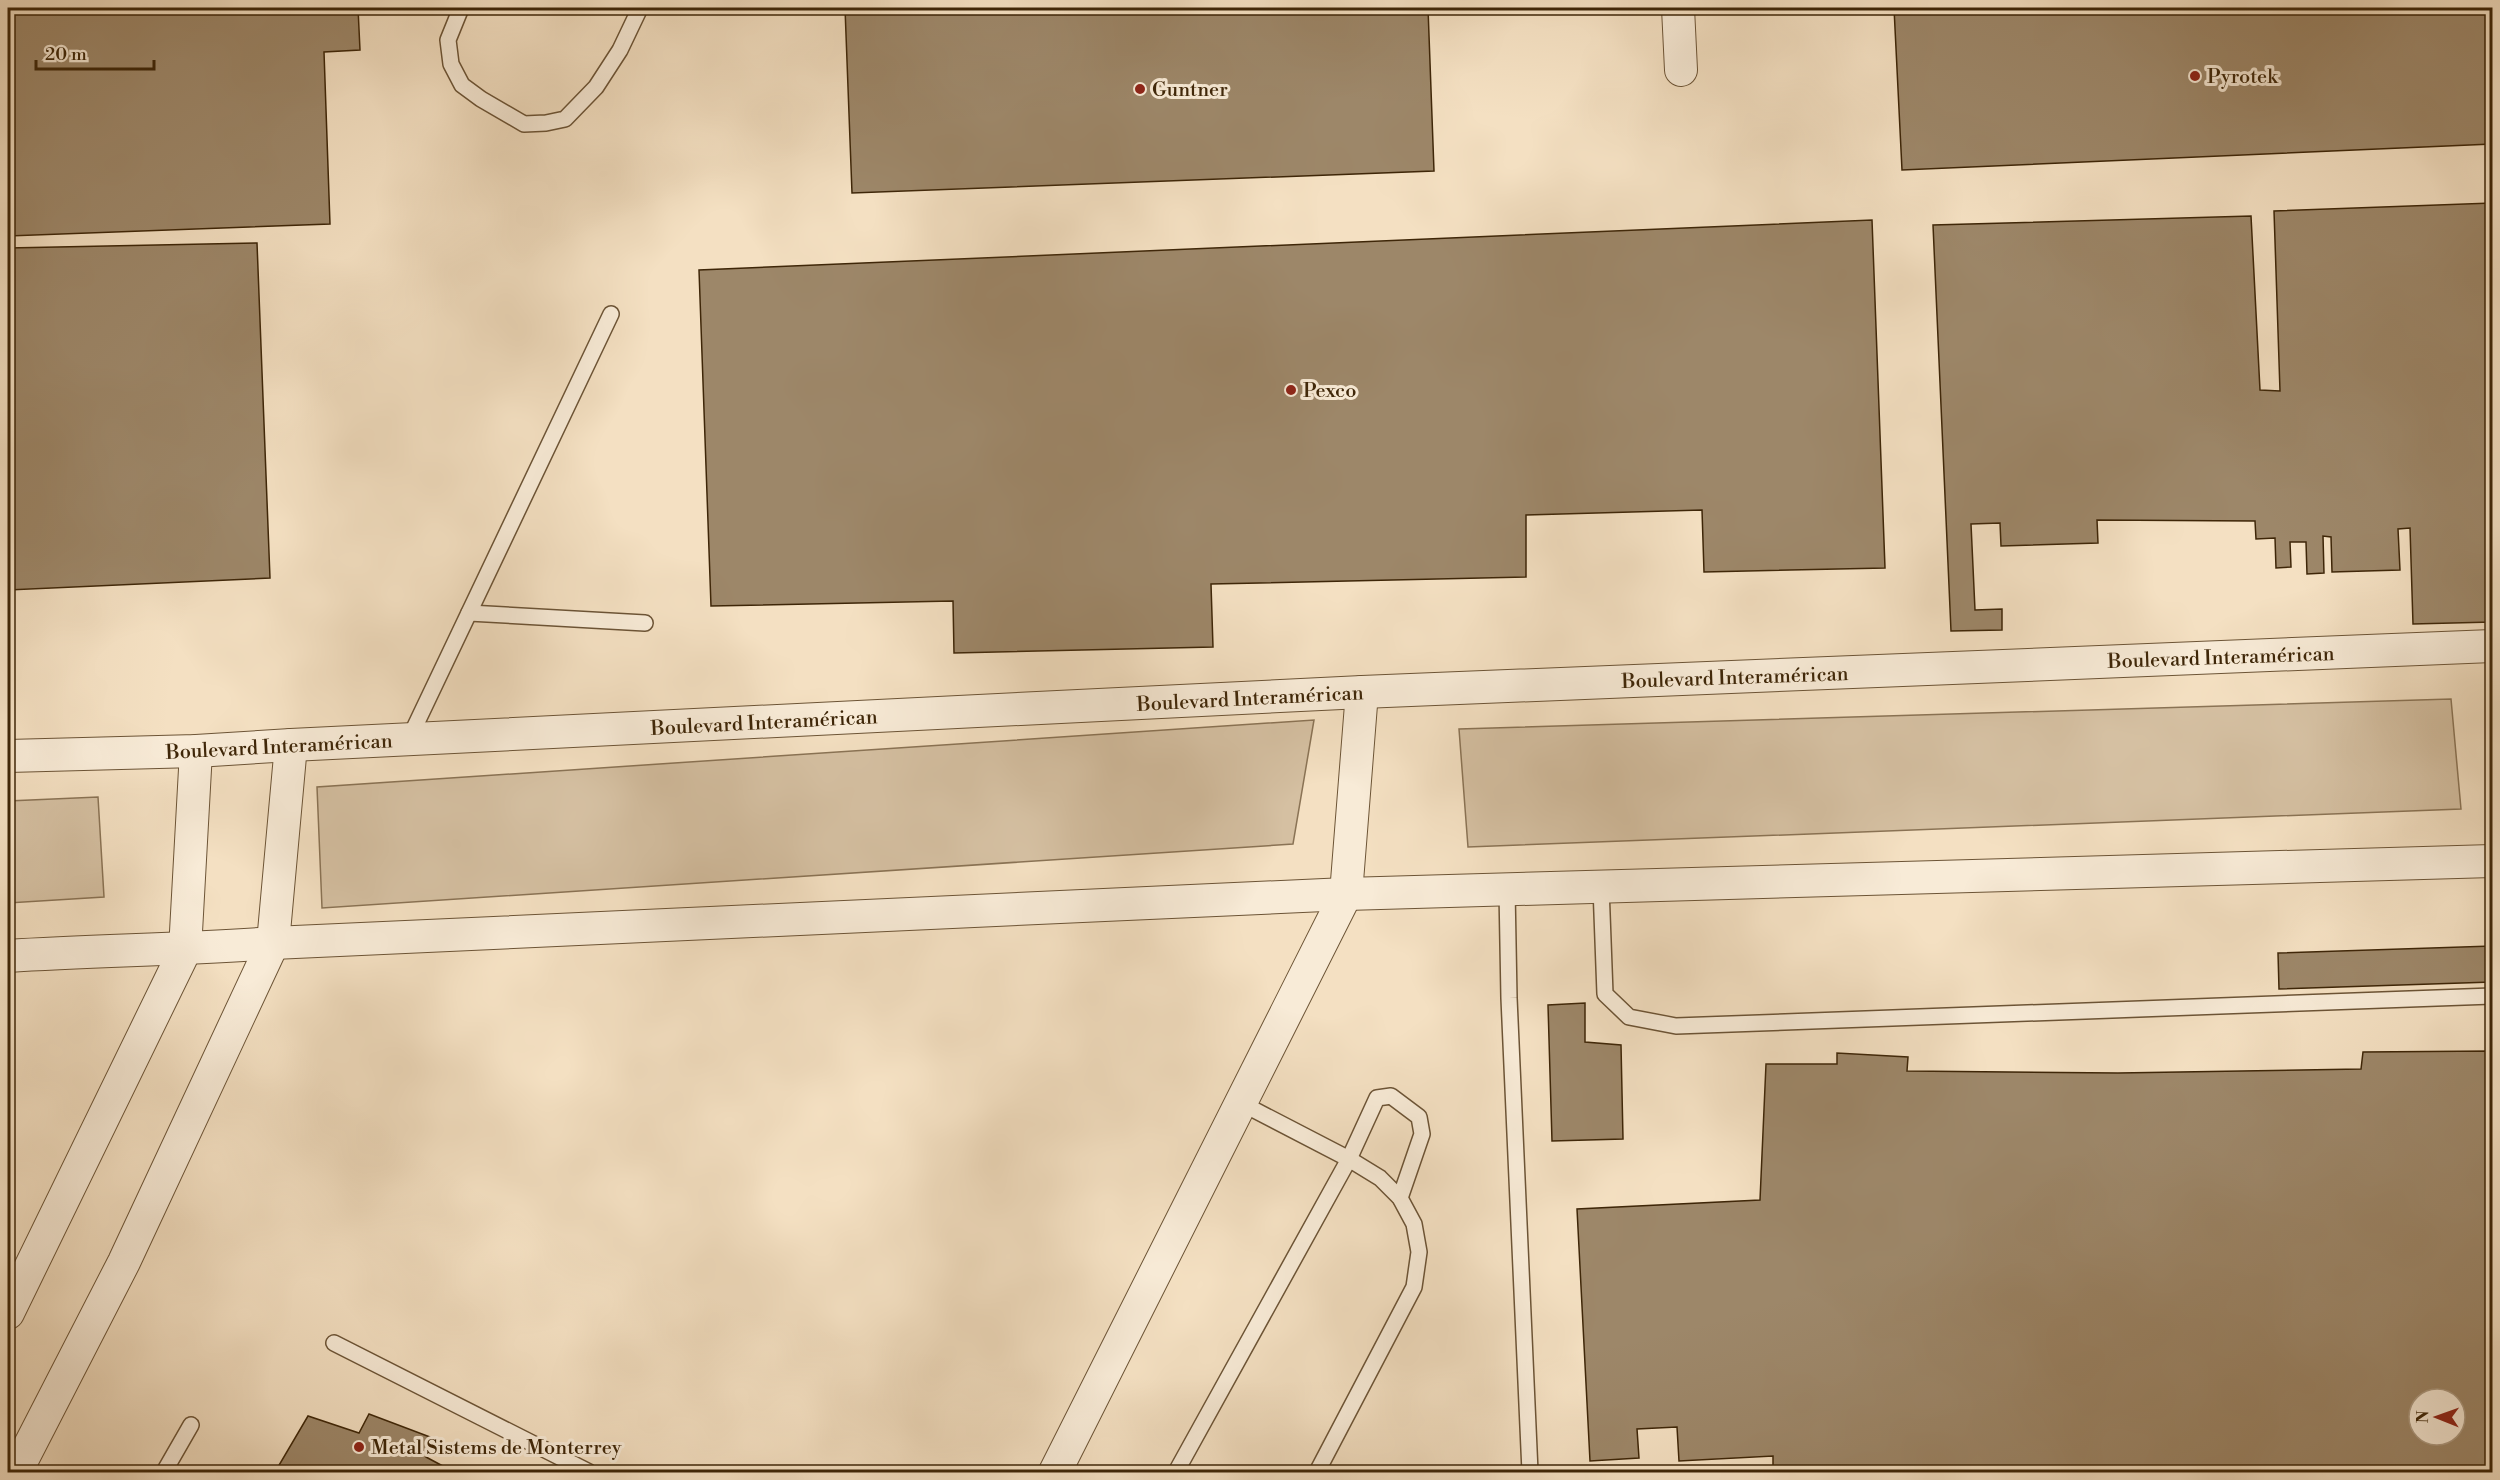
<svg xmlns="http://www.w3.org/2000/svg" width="2500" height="1480" font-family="'Libre Bodoni',serif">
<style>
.green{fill:#d5c0a2;stroke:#8a7355;stroke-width:1.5}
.building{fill:#9d8769;stroke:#3e2608;stroke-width:1.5;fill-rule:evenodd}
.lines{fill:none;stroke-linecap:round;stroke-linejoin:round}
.lane-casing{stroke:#6c5436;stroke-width:18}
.street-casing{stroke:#6c5436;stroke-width:34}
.lane{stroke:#f8ebd7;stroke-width:15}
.street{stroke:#f8ebd7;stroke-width:32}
.poi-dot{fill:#8f2418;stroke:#f8ebd7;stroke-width:2}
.labels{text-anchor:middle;stroke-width:6;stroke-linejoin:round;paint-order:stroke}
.poi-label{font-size:20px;fill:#3e2608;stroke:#f8ebd7;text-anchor:start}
.street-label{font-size:20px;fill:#3e2608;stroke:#f8ebd7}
</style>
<rect width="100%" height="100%" fill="#f4e0c2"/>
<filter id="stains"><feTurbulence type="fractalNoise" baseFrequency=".00333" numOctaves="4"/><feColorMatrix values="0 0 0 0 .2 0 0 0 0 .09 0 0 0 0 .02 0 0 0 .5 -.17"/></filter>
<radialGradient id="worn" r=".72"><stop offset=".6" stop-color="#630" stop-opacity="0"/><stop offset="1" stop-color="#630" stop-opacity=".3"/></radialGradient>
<g class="green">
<polygon points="2451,699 2461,809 1468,847 1459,729"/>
<polygon points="1314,720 1293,844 322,908 317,787"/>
<polygon points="98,797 104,897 8,903 8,801"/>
</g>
<g class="building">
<polygon points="8,8 358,8 360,50 324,52 330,224 8,236"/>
<polygon points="845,8 1428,8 1434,171 852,193"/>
<polygon points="1894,8 2492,8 2492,144 1902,170"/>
<polygon points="2492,203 2492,622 2413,624 2410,528 2398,529 2400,570 2332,572 2331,537 2323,536 2324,573 2307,574 2306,542 2290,542 2291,567 2276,568 2275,538 2256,539 2255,521 2097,520 2098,543 2001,546 2000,523 1971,524 1975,610 2002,609 2002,630 1951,631 1933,225 2251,216 2260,390 2280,391 2274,211"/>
<polygon points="1872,220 1885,568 1704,572 1702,510 1526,515 1526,577 1211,584 1213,647 954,653 953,601 711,606 699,270"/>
<polygon points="257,243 270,578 8,590 8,248"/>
<polygon points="2492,946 2492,982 2279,989 2278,953"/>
<polygon points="1585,1003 1585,1042 1621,1045 1623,1139 1552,1141 1548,1005"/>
<path d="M2492 1051V1472H1773V1456L1679 1461 1677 1427 1637 1429 1639 1458 1590 1461 1577 1209 1760 1200 1766 1064H1837V1053L1908 1057 1907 1071 2118 1073 2361 1069 2363 1052ZM2419 1399H2455V1435H2419Z"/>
<polygon points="369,1414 430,1437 426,1457 454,1472 275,1472 308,1416 359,1433"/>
</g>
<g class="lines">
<defs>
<g id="lane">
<polyline points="461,8 448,40 451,64 462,85 481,99 524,124 546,123 565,119 596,87 620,50 640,8"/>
<polyline points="469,613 645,623"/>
<polyline points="409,739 611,314"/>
<polyline points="1601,887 1605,994 1629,1017 1676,1026 2492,996"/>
<polyline points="1507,890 1509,998 1530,1472"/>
<polyline points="1241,1103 1349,1159 1380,1178 1400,1198 1414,1224 1419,1252 1414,1287 1317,1472"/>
<polyline points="334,1343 589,1472"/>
<polyline points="164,1472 191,1425"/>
<polyline points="1176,1472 1349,1159 1377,1098 1391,1096 1419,1117 1422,1134 1400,1198"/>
</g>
<g id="street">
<polyline points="1678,8 1681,70"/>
<polyline points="8,756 196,751 291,745 1362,692 2492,646"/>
<path d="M8 956C96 950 185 950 273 943L1346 894 2492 861"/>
<polyline points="8,1313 185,950 196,751"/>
<polyline points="16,1472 124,1262 273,943 291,745"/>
<polyline points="1055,1472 1346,894 1362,692"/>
</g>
</defs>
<use href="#lane" class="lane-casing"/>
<use href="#street" class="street-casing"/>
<use href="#lane" class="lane"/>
<use href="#street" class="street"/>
</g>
<g class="poi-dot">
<circle cx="2195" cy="76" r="6"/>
<circle cx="1140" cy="89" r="6"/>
<circle cx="1291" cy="390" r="6"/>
<circle cx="359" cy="1447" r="6"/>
</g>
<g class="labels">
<g class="poi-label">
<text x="2207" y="83">Pyrotek</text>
<text x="1152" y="96">Guntner</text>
<text x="1303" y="397">Pexco</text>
<text x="371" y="1454">Metal Sistems de Monterrey</text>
</g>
<g class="street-label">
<text transform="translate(2221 657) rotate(-2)" y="7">Boulevard Interamérican</text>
<text transform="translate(1735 677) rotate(-2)" y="7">Boulevard Interamérican</text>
<text transform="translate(1250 698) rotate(-3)" y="7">Boulevard Interamérican</text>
<text transform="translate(764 722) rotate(-3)" y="7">Boulevard Interamérican</text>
<text transform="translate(279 746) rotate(-3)" y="7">Boulevard Interamérican</text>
</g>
</g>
<rect width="2500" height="1480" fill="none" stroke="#f4e0c2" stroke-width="30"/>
<rect x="9" y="9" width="2482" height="1462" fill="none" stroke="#3e2608" stroke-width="3"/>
<rect x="15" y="15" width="2470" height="1450" fill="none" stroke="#3e2608" stroke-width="1.5"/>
<g transform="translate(2437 1417) rotate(271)"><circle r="28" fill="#f8ebd7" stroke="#ae9c84" stroke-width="1.5"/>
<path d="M0-4.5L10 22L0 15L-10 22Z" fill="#8f2418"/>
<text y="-9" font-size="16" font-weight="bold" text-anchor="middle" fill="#3e2608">N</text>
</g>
<path d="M36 60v9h118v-9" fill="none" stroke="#3e2608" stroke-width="3"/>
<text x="45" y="60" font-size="18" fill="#3e2608" stroke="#f8ebd7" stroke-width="4.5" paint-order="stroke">20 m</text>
<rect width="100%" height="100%" filter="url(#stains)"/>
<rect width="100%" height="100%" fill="url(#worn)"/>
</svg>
